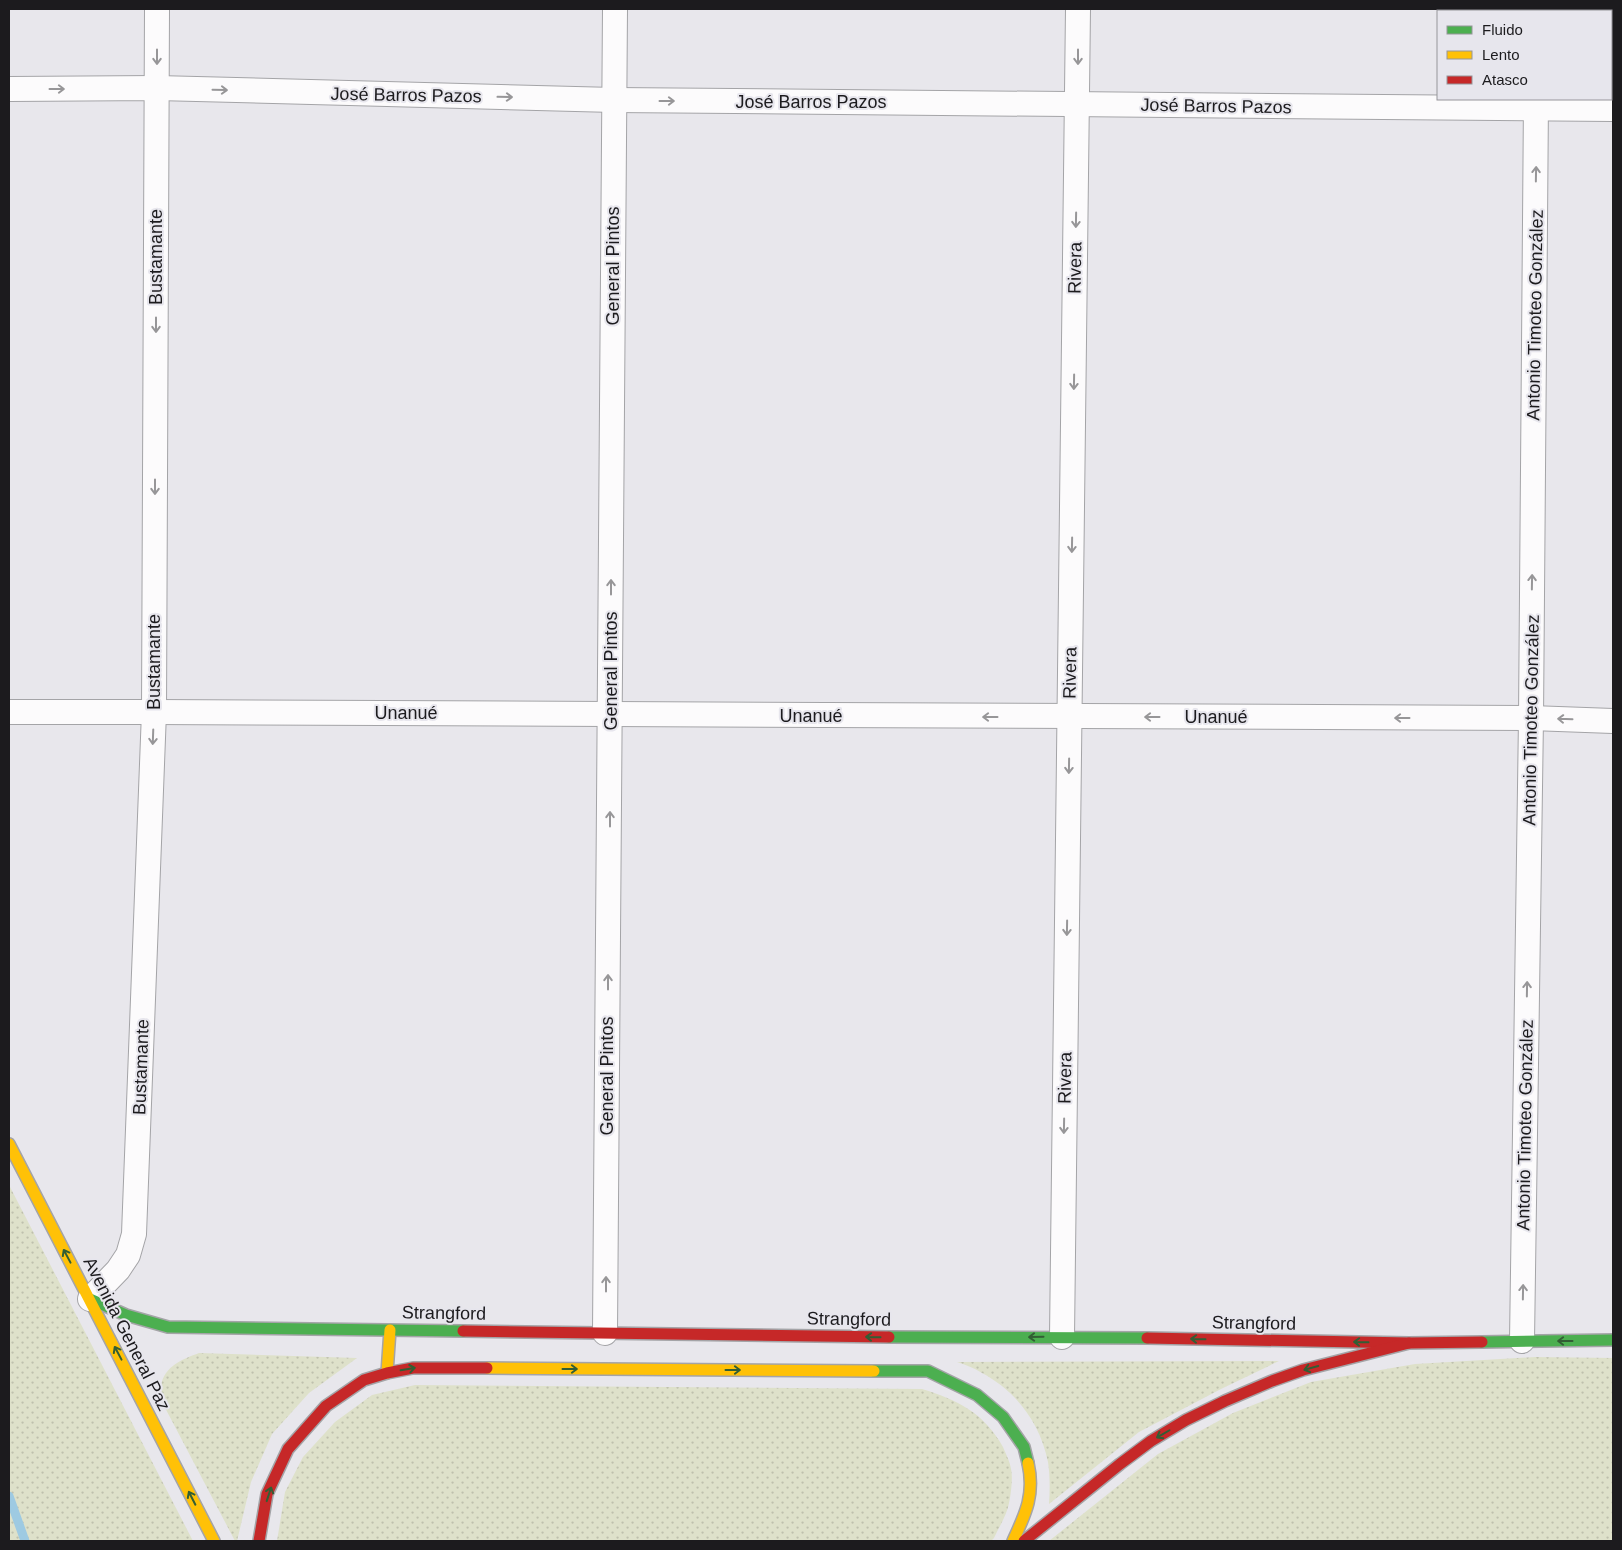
<svg xmlns="http://www.w3.org/2000/svg" width="1622" height="1550" font-family="Helvetica,sans-serif">
<style>
.grass{fill:url(#grass-dots)}
.lines{fill:none;stroke-linecap:round;stroke-linejoin:round}
.stream{stroke:#9ecae2;stroke-width:9}
.street-casing{stroke:#a4a4a7;stroke-width:26}
.fast-casing{stroke:#a4a4a7;stroke-width:14}
.slow-casing{stroke:#a4a4a7;stroke-width:14}
.jam-casing{stroke:#a4a4a7;stroke-width:14}
.street{stroke:#fcfbfc;stroke-width:24}
.fast{stroke:#4caf50;stroke-width:11}
.slow{stroke:#ffc107;stroke-width:11}
.jam{stroke:#c62828;stroke-width:11}
.oneway{stroke:#979698}
.oneway2{stroke:#325e34}
.labels{text-anchor:middle;stroke-width:4;stroke-linejoin:round;paint-order:stroke}
.street-label{font-size:18px;fill:#1c1b1e;stroke:#e7e6ed}
</style>
<defs>
<pattern id="grass-dots" width="8" height="8" patternUnits="userSpaceOnUse" patternTransform="scale(1.25)"><rect width="8" height="8" fill="#dee1ca"/><path d="M2 2h.1M6 6h.1" fill="none" stroke="#bec0ad" stroke-width="1.8" stroke-linecap="round"/></pattern>
</defs>
<rect width="100%" height="100%" fill="#e8e7ec"/>
<g class="grass">
<polygon points="9,1185 193,1541 9,1541"/>
<path d="M199 1353 357 1358 309 1393 272 1434 251 1482 237 1541H235L162 1402C162 1397 161 1391 161 1386 164 1366 183 1359 199 1353Z"/>
<polygon points="1535,1357 1613,1358 1613,1541 1049,1541 1158,1454 1233,1413 1311,1382 1415,1364"/>
<path d="M1279 1361 1221 1389 1139 1432 1049 1504C1050 1490 1050 1475 1048 1462 1040 1423 1016 1391 982 1373 974 1368 966 1365 957 1362Z"/>
<path d="M415 1385 922 1389C958 1400 984 1413 1003 1447 1006 1454 1010 1462 1011 1469 1013 1477 1011 1494 1009 1503 1007 1515 999 1527 994 1538L991 1541H277L285 1492 303 1457 335 1422 372 1395Z"/>
</g>
<g class="lines">
<polyline class="stream" points="9,1496 25,1541"/>
<defs>
<g id="street">
<polyline points="1537,11 1537,9"/>
<polyline points="9,89 157,88 614,100 1613,109"/>
<polyline points="9,712 154,712 1531,718 1613,721"/>
<polyline points="90,1299 118,1270 128,1255 134,1234 154,712 157,9"/>
<polyline points="605,1333 615,9"/>
<polyline points="1062,1337 1078,9"/>
<polyline points="1522,1341 1531,718 1536,99"/>
</g>
<g id="fast">
<polyline points="90,1299 126,1315 168,1327 463,1331"/>
<polyline points="889,1337 1147,1338"/>
<polyline points="1482,1342 1613,1340"/>
<polyline points="874,1371 928,1371 977,1395 1003,1417 1024,1447 1028,1463"/>
</g>
<g id="slow">
<polyline points="9,1144 214,1541"/>
<polyline points="487,1368 874,1371"/>
<polyline points="387,1373 390,1330"/>
<path d="M1013 1541C1026 1513 1035 1494 1028 1463"/>
</g>
<g id="jam">
<polyline points="463,1331 889,1337"/>
<polyline points="1147,1338 1409,1343 1482,1342"/>
<polyline points="259,1541 267,1494 288,1449 326,1406 364,1380 387,1373 413,1368 487,1368"/>
<polyline points="1024,1541 1120,1464 1151,1441 1186,1420 1225,1401 1272,1381 1303,1370 1409,1343"/>
</g>
</defs>
<use href="#street" class="street-casing"/>
<use href="#fast" class="fast-casing"/>
<use href="#slow" class="slow-casing"/>
<use href="#jam" class="jam-casing"/>
<use href="#street" class="street"/>
<use href="#fast" class="fast"/>
<use href="#slow" class="slow"/>
<use href="#jam" class="jam"/>
</g>
<defs><path id="oneway-shaft" d="M-6 0H5M1.5-3L5.5 0L1.5 3" fill="none" stroke-width="1.6" stroke-linecap="round" stroke-linejoin="round" transform="scale(1.25)"/></defs>
<g class="oneway">
<use href="#oneway-shaft" transform="translate(157 57) rotate(90)"/>
<use href="#oneway-shaft" transform="translate(1078 57) rotate(90)"/>
<use href="#oneway-shaft" transform="translate(57 89)"/>
<use href="#oneway-shaft" transform="translate(220 90) rotate(1)"/>
<use href="#oneway-shaft" transform="translate(505 97) rotate(1)"/>
<use href="#oneway-shaft" transform="translate(667 101)"/>
<use href="#oneway-shaft" transform="translate(1536 174) rotate(-89)"/>
<use href="#oneway-shaft" transform="translate(1076 220) rotate(91)"/>
<use href="#oneway-shaft" transform="translate(156 325) rotate(90)"/>
<use href="#oneway-shaft" transform="translate(1074 382) rotate(91)"/>
<use href="#oneway-shaft" transform="translate(155 487) rotate(90)"/>
<use href="#oneway-shaft" transform="translate(1072 545) rotate(91)"/>
<use href="#oneway-shaft" transform="translate(1532 582) rotate(-89)"/>
<use href="#oneway-shaft" transform="translate(611 587) rotate(-90)"/>
<use href="#oneway-shaft" transform="translate(990 717) rotate(-180)"/>
<use href="#oneway-shaft" transform="translate(1152 717) rotate(-180)"/>
<use href="#oneway-shaft" transform="translate(1402 718) rotate(-180)"/>
<use href="#oneway-shaft" transform="translate(1565 719) rotate(-178)"/>
<use href="#oneway-shaft" transform="translate(153 737) rotate(92)"/>
<use href="#oneway-shaft" transform="translate(1069 766) rotate(91)"/>
<use href="#oneway-shaft" transform="translate(610 819) rotate(-90)"/>
<use href="#oneway-shaft" transform="translate(1067 928) rotate(91)"/>
<use href="#oneway-shaft" transform="translate(608 982) rotate(-90)"/>
<use href="#oneway-shaft" transform="translate(1527 989) rotate(-89)"/>
<use href="#oneway-shaft" transform="translate(1064 1126) rotate(91)"/>
<use href="#oneway-shaft" transform="translate(606 1284) rotate(-90)"/>
<use href="#oneway-shaft" transform="translate(1523 1292) rotate(-89)"/>
</g>
<g class="oneway2">
<use href="#oneway-shaft" transform="translate(67 1256) rotate(-118)"/>
<use href="#oneway-shaft" transform="translate(873 1337) rotate(-179)"/>
<use href="#oneway-shaft" transform="translate(1036 1337) rotate(179)"/>
<use href="#oneway-shaft" transform="translate(1198 1339) rotate(-179)"/>
<use href="#oneway-shaft" transform="translate(1565 1341) rotate(180)"/>
<use href="#oneway-shaft" transform="translate(1361 1342) rotate(-179)"/>
<use href="#oneway-shaft" transform="translate(118 1353) rotate(-118)"/>
<use href="#oneway-shaft" transform="translate(1311 1368) rotate(165)"/>
<use href="#oneway-shaft" transform="translate(408 1369) rotate(-9)"/>
<use href="#oneway-shaft" transform="translate(570 1369)"/>
<use href="#oneway-shaft" transform="translate(733 1370)"/>
<use href="#oneway-shaft" transform="translate(1163 1434) rotate(150)"/>
<use href="#oneway-shaft" transform="translate(269 1494) rotate(-72)"/>
<use href="#oneway-shaft" transform="translate(192 1498) rotate(-117)"/>
</g>
<g class="labels">
<g class="street-label">
<text transform="translate(406 95) rotate(1)" y="6">José Barros Pazos</text>
<text x="811" y="108">José Barros Pazos</text>
<text transform="translate(1216 106) rotate(1)" y="6">José Barros Pazos</text>
<text transform="translate(156 257) rotate(-90)" y="6">Bustamante</text>
<text transform="translate(613 266) rotate(-90)" y="6">General Pintos</text>
<text transform="translate(1075 268) rotate(-89)" y="6">Rivera</text>
<text transform="translate(1535 315) rotate(-89)" y="6">Antonio Timoteo González</text>
<text transform="translate(154 662) rotate(-90)" y="6">Bustamante</text>
<text transform="translate(611 671) rotate(-90)" y="6">General Pintos</text>
<text transform="translate(1070 673) rotate(-89)" y="6">Rivera</text>
<text x="406" y="719">Unanué</text>
<text x="811" y="722">Unanué</text>
<text x="1216" y="723">Unanué</text>
<text transform="translate(1531 720) rotate(-89)" y="6">Antonio Timoteo González</text>
<text transform="translate(141 1067) rotate(-88)" y="6">Bustamante</text>
<text transform="translate(607 1076) rotate(-90)" y="6">General Pintos</text>
<text transform="translate(1065 1078) rotate(-89)" y="6">Rivera</text>
<text transform="translate(1525 1125) rotate(-89)" y="6">Antonio Timoteo González</text>
<text transform="translate(444 1313) rotate(1)" y="6">Strangford</text>
<text transform="translate(849 1319) rotate(1)" y="6">Strangford</text>
<text transform="translate(1254 1323) rotate(1)" y="6">Strangford</text>
<text transform="translate(127 1334) rotate(63)" y="6">Avenida General Paz</text>
</g>
</g>
<rect width="1622" height="1550" fill="none" stroke="#1c1b1e" stroke-width="20"/>
<rect x="1437" y="10" width="175" height="90" fill="#e7e6ed" stroke="#96959a"/>
<rect x="1447" y="26" width="25" height="8" fill="#4caf50" stroke="#96959a"/>
<text x="1482" y="35" font-size="15" fill="#1c1b1e">Fluido</text>
<rect x="1447" y="51" width="25" height="8" fill="#ffc107" stroke="#96959a"/>
<text x="1482" y="60" font-size="15" fill="#1c1b1e">Lento</text>
<rect x="1447" y="76" width="25" height="8" fill="#c62828" stroke="#96959a"/>
<text x="1482" y="85" font-size="15" fill="#1c1b1e">Atasco</text>
</svg>
